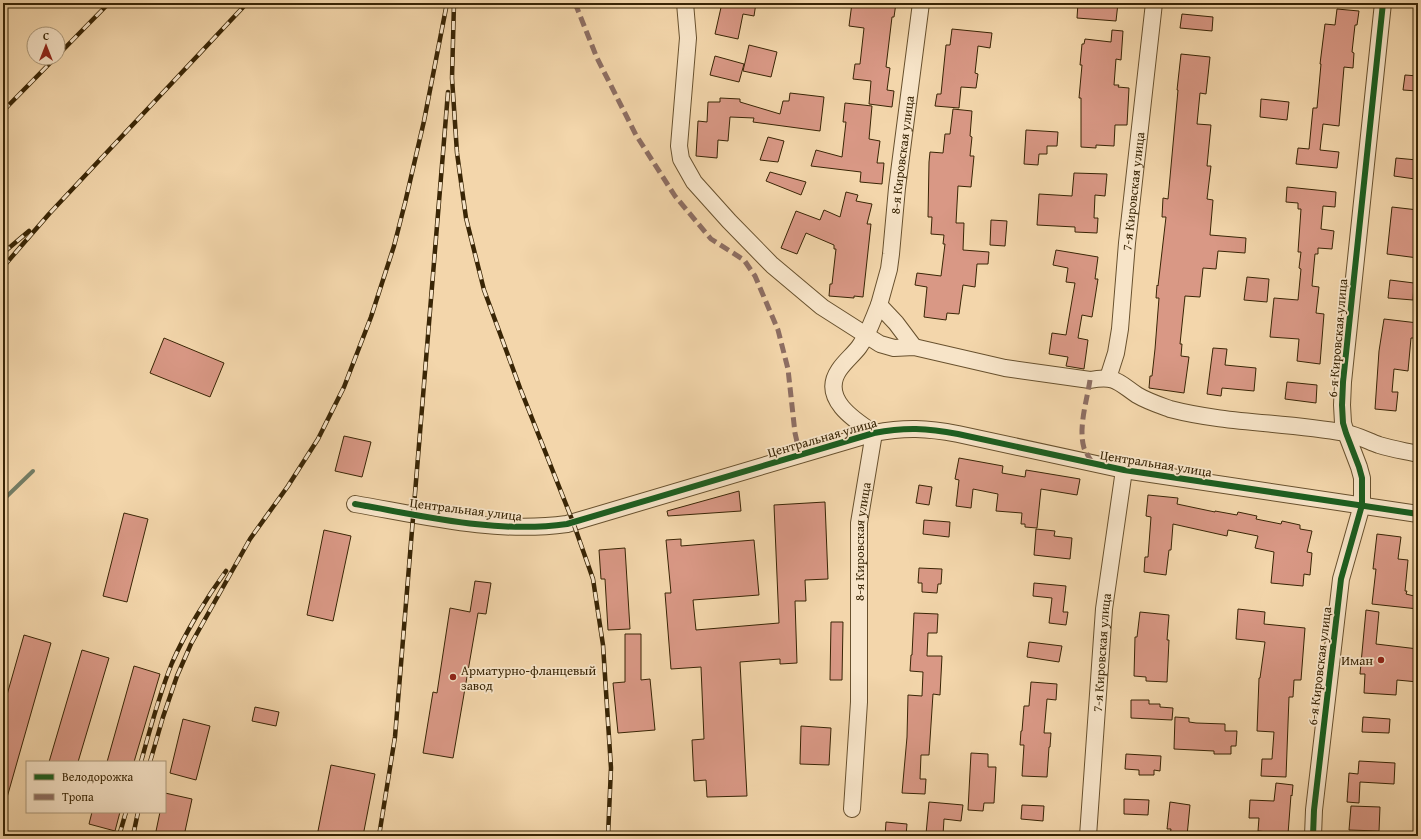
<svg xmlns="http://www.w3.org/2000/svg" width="1421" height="839" font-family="'Gentium Book Plus',serif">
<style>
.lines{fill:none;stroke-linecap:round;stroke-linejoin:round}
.stream{stroke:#747e66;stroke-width:4}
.building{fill:#d99885;stroke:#392505}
.street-casing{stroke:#68512e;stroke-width:18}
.street{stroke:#f7e4c8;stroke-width:16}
.rail-casing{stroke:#392505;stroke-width:4.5}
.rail{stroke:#f7e4c8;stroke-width:3;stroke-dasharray:9;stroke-linecap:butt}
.quiet{stroke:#8d6e63;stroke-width:5;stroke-dasharray:10 5;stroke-linecap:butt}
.cycleway-casing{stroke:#f7e4c8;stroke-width:8}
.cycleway{stroke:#1b5e20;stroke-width:6}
.poi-dot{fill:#8f2418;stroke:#f7e4c8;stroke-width:1.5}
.labels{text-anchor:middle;stroke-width:3.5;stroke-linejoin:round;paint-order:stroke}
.street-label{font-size:13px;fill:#392505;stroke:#f7e4c8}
.poi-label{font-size:13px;fill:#392505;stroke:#f7e4c8;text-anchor:end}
</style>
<rect width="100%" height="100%" fill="#f3d6ab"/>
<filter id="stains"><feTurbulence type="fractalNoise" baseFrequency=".005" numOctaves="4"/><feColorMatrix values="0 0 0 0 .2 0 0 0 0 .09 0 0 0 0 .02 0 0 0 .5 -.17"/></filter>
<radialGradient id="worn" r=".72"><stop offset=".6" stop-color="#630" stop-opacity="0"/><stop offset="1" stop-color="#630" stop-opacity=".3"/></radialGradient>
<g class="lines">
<polyline class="stream" points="3,500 33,471"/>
</g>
<g class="building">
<polygon points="722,3 756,3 754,16 743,14 738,39 715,34"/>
<polygon points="852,3 896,3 894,17 892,17 886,67 890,68 887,90 894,91 892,107 869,104 871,81 853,79 855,64 860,64 864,28 849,26"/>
<polygon points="1078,3 1118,3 1116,21 1077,18"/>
<polygon points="1337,9 1359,11 1357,25 1355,25 1352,52 1354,53 1353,68 1344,67 1339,126 1323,124 1320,150 1339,152 1337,168 1296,164 1298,148 1309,149 1313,108 1317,108 1321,64 1320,64 1325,24 1335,25"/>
<polygon points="1182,14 1213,17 1212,31 1180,28"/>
<polygon points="952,29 992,33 990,48 978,46 975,73 978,74 976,88 961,87 959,108 935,106 937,94 941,94 946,45 950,45"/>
<polygon points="1112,30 1123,31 1121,60 1116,59 1114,85 1119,85 1118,87 1129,88 1127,125 1115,125 1114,146 1096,145 1096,148 1081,147 1081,98 1079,98 1082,65 1080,65 1082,44 1084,44 1085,39 1111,42"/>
<polygon points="749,45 777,52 771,77 743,71"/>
<polygon points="1181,54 1210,57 1206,94 1200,93 1197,124 1211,125 1207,166 1211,166 1207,199 1213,200 1210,235 1246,238 1245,253 1218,251 1216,269 1203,268 1200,297 1185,296 1180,344 1182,344 1181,356 1189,357 1184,393 1149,388 1150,376 1152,376 1155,349 1159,298 1156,298 1157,285 1158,286 1166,217 1162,217 1163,198 1168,199 1178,90 1177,90"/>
<polygon points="715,56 744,64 739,82 710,75"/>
<polygon points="1405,75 1418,76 1418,91 1403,90"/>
<polygon points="790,93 824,97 820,131 753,122 754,118 730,117 728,141 718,140 717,158 696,156 698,121 707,122 708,102 720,102 720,98 740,99 740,102 780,114 783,101 789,101"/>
<polygon points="1261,99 1289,102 1287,120 1260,117"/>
<polygon points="845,103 872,106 869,139 880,141 877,163 884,163 882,184 860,182 861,172 811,166 816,150 842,157 846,122 843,122"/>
<polygon points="953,109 972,111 970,136 972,137 970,156 974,156 971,187 958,186 956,223 964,223 963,250 989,252 988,264 977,264 975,287 963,285 959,314 947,313 946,320 924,317 927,287 915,285 917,273 941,276 945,244 943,244 944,235 931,234 932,217 928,217 929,162 930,152 943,153 945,134 950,134"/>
<polygon points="1026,130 1058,132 1057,146 1047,146 1047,154 1039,154 1038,165 1024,164"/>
<polygon points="768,137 784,141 778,162 760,160"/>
<polygon points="1396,158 1417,160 1415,179 1394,176"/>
<polygon points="770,172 806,182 801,195 766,181"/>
<polygon points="1074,173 1107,174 1105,196 1095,195 1094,218 1098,218 1097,233 1075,232 1075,227 1037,225 1039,194 1072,196"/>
<polygon points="1287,187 1336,192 1335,207 1323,206 1321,229 1334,231 1332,249 1318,248 1318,254 1315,254 1312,286 1319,287 1316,313 1324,314 1320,364 1297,361 1299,339 1270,337 1274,298 1298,300 1301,269 1299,268 1301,252 1298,252 1301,209 1298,209 1298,203 1286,202"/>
<polygon points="846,192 858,195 856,201 872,204 867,224 871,224 863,297 854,296 854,298 829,296 830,284 832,284 836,249 834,249 834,245 806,233 797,254 781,248 796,211 820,220 824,210 840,217"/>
<polygon points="1392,207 1418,210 1418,258 1387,254"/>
<polygon points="991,220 1007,221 1005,246 990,245"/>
<polygon points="1056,250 1098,257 1095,279 1098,279 1092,317 1082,315 1078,338 1088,340 1084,369 1066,366 1068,357 1049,354 1052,333 1066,335 1075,283 1066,282 1068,268 1053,265"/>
<polygon points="1247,277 1269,279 1267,302 1244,300"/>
<polygon points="1390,280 1414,283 1413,300 1388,298"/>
<polygon points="1384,319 1418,323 1418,338 1411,338 1408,371 1394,369 1392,392 1398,392 1396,411 1375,409 1379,351"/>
<polygon points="164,338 224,363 210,397 150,373"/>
<polygon points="1213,348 1227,349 1225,365 1256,368 1254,391 1222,388 1221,396 1207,394"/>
<polygon points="1287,382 1317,385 1316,403 1285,399"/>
<polygon points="344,436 371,442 362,477 335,471"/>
<polygon points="959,458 1003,466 1002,473 1025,477 1026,470 1080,479 1077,495 1041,489 1037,528 1025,527 1025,524 1021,524 1022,513 996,511 998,494 973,489 971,508 956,506 959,480 955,479"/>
<polygon points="919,485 932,487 929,505 916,503"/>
<polygon points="739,491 741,511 668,516 667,511"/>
<polygon points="1148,495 1178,498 1177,504 1215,512 1215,511 1237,515 1238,512 1257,516 1256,519 1281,524 1282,521 1300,525 1300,529 1312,531 1307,552 1312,553 1310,575 1304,574 1303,586 1271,583 1274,552 1255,548 1258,536 1228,530 1227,536 1173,524 1171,550 1169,550 1166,575 1144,572 1145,557 1148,557 1151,517 1146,516"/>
<polygon points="825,502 828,579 805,580 806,601 795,601 797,663 780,664 780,659 740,662 747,796 707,797 706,780 694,781 692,740 704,739 701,667 671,669 665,593 671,593 666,540 681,539 681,546 754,540 759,595 693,600 696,630 779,623 774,505"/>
<polygon points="124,513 148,519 127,602 103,596"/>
<polygon points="924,520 950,522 949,537 923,534"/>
<polygon points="1036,529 1055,531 1054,536 1072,538 1070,559 1034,555"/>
<polygon points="324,530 351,536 333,621 307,615"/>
<polygon points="1377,534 1401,537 1398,559 1408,560 1405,591 1407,591 1406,594 1418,597 1418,609 1372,604 1376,569 1373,569"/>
<polygon points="625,548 630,629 608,630 605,579 601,579 599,550"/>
<polygon points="919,568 942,569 941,584 938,584 937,593 922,592 922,583 918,583"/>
<polygon points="475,581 491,583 486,614 478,613 453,758 423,753 433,692 437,693 450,608 470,612"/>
<polygon points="1034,583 1066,586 1063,612 1068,612 1066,625 1049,623 1052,598 1033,596"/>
<polygon points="1238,609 1265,612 1264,624 1305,628 1301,680 1294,680 1293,697 1289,697 1286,777 1261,776 1262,759 1272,759 1274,732 1257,731 1259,678 1260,678 1265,642 1236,639"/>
<polygon points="1366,610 1379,612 1376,644 1418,649 1418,682 1397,680 1396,695 1364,693 1365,674 1360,674"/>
<polygon points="1140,612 1169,615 1167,640 1169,640 1167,682 1146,681 1146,677 1134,676 1135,637 1137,637"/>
<polygon points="914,613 938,614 937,633 928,633 927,656 942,656 940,695 933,694 929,755 921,755 920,779 926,779 925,794 902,793 907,737 908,695 922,696 923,672 910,671 911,655 912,655"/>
<polygon points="831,622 843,622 842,680 830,680"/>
<polygon points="625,634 641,634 641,680 650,679 655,730 618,733 613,683 625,682"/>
<polygon points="24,635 51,643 6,801 3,801 3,709"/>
<polygon points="1029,642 1062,646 1059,662 1027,657"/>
<polygon points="82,650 109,658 78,762 49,762"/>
<polygon points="134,666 160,674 134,762 107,762"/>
<polygon points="1031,682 1057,684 1056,700 1047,699 1044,733 1051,733 1050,747 1049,747 1047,777 1022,776 1024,745 1020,745 1021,731 1022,731 1024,706 1029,706"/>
<polygon points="1131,700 1149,700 1149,704 1160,704 1160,707 1173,708 1172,720 1131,718"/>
<polygon points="255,707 279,712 276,726 252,721"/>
<polygon points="1175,717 1189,718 1189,722 1196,723 1225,724 1225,731 1237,731 1236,746 1231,746 1231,754 1214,754 1214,751 1174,749"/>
<polygon points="1363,717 1390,719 1389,733 1362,732"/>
<polygon points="183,719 210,726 196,780 170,773"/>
<polygon points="801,726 831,728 829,765 800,764"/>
<polygon points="971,753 988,754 988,767 996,767 994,803 984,803 983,811 968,810"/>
<polygon points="1126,754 1161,756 1160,771 1154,770 1154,775 1139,775 1139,770 1125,769"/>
<polygon points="1359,761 1395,763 1394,784 1360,782 1359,803 1347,802 1349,773 1358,774"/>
<polygon points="331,765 375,774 363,836 317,836"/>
<polygon points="1276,783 1293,785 1292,796 1291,795 1288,834 1258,831 1259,818 1249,818 1250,800 1274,801"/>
<polygon points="165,793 192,799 184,836 155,836 160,812 165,812"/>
<polygon points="1124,799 1149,800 1148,815 1124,814"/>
<polygon points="929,802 963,805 961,821 944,819 943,835 926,834"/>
<polygon points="1170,802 1190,805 1187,836 1170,836 1171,829 1167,829"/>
<polygon points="1022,805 1044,806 1043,821 1021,819"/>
<polygon points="1351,806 1380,807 1379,831 1349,830"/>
<polygon points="92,812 120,812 115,831 89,824"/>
<polygon points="886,822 907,824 906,836 885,836"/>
</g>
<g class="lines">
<defs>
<g id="street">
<path d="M685 3 688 38 679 146 681 159 694 182 729 221 772 265 822 307 880 344 894 348 914 347 1005 368 1090 380C1115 375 1118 382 1137 395 1147 401 1159 405 1170 409 1228 424 1287 422 1345 433 1357 435 1368 441 1379 445 1392 449 1405 451 1418 454"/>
<path id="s1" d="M914 347 896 323 879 305 889 269 891 254 897 188 921 3"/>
<path id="s2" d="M1108 378 1116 353 1120 329 1127 243 1154 3"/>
<path d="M355 504C424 516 496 534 567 524L874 433C905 427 927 428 958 434L1124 470 1418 514"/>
<path id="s3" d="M852 809 859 702V523L874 433C854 420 820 398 839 370 845 361 853 355 859 347 868 335 873 319 879 305"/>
<path id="s4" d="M1088 836 1104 609 1124 470"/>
<polyline points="1313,836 1314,810 1341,579 1362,505 1362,478 1359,467 1346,433 1343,423 1342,405 1343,382 1383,3"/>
</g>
</defs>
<use href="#street" class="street-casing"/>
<use href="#street" class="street"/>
<defs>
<g id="rail">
<polyline points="454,3 452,78 457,153 466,218 484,290 520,388 573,522 593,579 603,645 611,768 608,836"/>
<polyline points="58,55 109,3"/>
<polyline points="3,111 55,58"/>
<polyline points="3,253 29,231"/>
<polyline points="3,267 49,214 247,3"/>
<path d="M141 762C150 729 159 695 172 663 185 633 207 597 226 571"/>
<polyline points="150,762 163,717 177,676 191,644 250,539 288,486 318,439 344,387 371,317 394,246 405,203 424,121 447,3"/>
<polyline points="119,836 126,812"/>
<polyline points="133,836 138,812"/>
<polyline points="379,836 395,737 448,92"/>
</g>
</defs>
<use href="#rail" class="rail-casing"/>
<use href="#rail" class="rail"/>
<g class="quiet">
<polyline points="575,3 597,58 636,135 675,196 711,239 744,260 755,276 778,330 788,369 795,433 800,455"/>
<path d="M1090 380C1087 400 1078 428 1084 448 1086 453 1090 459 1093 464"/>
</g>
<defs>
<g id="cycleway">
<path d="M355 504C424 516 496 534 567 524L874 433C905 427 927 428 958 434L1124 470 1418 514"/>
<polyline points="1313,836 1314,810 1341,579 1362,505 1362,478 1359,467 1346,433 1343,423 1342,405 1343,382 1383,3"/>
</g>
</defs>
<use href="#cycleway" class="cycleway-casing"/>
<use href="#cycleway" class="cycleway"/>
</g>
<g class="poi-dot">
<circle cx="1381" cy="660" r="4"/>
<circle cx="453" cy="677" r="4"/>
</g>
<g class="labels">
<g class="street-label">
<text dy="5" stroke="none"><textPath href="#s1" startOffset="207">8-я Кировская улица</textPath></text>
<text dy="5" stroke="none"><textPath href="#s2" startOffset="189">7-я Кировская улица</textPath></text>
<text transform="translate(1337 338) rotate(-85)" y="5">6-я Кировская улица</text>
<text transform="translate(822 437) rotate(-16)" y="5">Центральная улица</text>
<text transform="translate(1156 463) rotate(9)" y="5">Центральная улица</text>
<text transform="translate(466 509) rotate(7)" y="5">Центральная улица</text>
<text dy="5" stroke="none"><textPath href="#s3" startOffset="268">8-я Кировская улица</textPath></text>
<text dy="5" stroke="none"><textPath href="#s4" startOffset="184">7-я Кировская улица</textPath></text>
<text transform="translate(1319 666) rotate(-83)" y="5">6-я Кировская улица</text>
</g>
<g class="poi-label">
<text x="1373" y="665">Иман</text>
<text x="461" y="675" text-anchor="start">Арматурно-фланцевый<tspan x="461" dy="15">завод</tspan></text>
</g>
</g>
<rect width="1421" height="839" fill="none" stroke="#f3d6ab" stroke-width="16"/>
<rect x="4" y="4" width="1413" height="831" fill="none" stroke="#392505" stroke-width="2"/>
<rect x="8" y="8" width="1405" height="823" fill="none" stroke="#392505"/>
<rect x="26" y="761" width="140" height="52" fill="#f7e4c8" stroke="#ab987a"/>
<rect x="34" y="774" width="20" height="6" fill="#1b5e20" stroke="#ab987a"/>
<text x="62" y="781" font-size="12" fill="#392505">Велодорожка</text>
<rect x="34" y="794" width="20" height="6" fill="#8d6e63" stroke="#ab987a"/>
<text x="62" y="801" font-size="12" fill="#392505">Тропа</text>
<g transform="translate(46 46)"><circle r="19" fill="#f7e4c8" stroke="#ab987a"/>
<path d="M0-3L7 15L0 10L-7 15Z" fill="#8f2418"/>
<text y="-6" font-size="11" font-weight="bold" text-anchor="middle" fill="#392505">С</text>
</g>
<rect width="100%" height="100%" filter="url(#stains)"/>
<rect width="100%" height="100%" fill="url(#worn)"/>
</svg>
